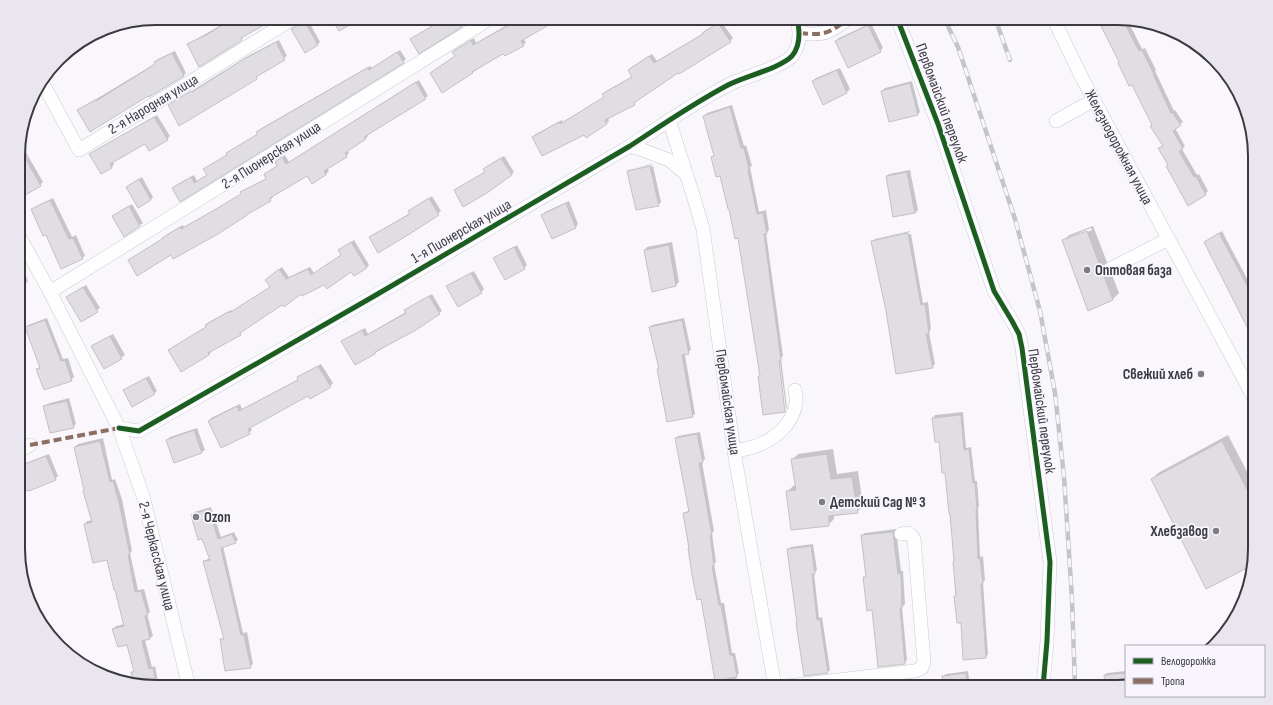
<svg xmlns="http://www.w3.org/2000/svg" width="1273" height="705" font-family="'Sofia Sans Condensed',sans-serif">
<style>
.shadow{fill:#0003;fill-rule:evenodd}
.building{fill:#e0dee3;stroke:#c3c1c6}
.lines{fill:none;stroke-linecap:round;stroke-linejoin:round}
.minor-casing{stroke:#cccbcf;stroke-width:14}
.minor{stroke:#fefeff;stroke-width:13}
.rail-casing{stroke:#c5c5c6;stroke-width:4.5}
.rail{stroke:#f8f5fe;stroke-width:3;stroke-dasharray:9;stroke-linecap:butt}
.quiet{stroke:#8d6e63;stroke-width:4;stroke-dasharray:8 4;stroke-linecap:butt}
.cycleway-casing{stroke:#f8f5fe;stroke-width:8}
.cycleway{stroke:#1b5e20;stroke-width:5}
.poi-dot{fill:#7e7c82;stroke:#f8f5fe;stroke-width:1.5}
.labels{text-anchor:middle;stroke-width:3.5;stroke-linejoin:round;paint-order:stroke}
.street-label{font-size:15px;fill:#3c3a40;stroke:#f8f5fe}
.poi-label{font-size:15px;font-weight:bold;fill:#3c3a40;stroke:#f8f5fe;text-anchor:start}
.rim{fill:none;stroke:#3c3a40;stroke-width:2}
</style>
<rect width="100%" height="100%" fill="#f9f7fc"/>
<g class="shadow">
<polygon points="233,18 273,18 244,35 242,39 235,44 188,44"/>
<polygon points="445,18 461,18 464,23 419,52 411,39"/>
<polygon points="519,18 559,18 523,39 526,42 523,45 504,52 472,73 431,73 456,56 453,52 456,49 474,38 476,43"/>
<polygon points="562,18 580,18 567,26"/>
<polygon points="1098,18 1117,18 1128,21 1142,49 1145,48 1156,70 1155,71 1174,111 1175,110 1183,122 1175,128 1185,146 1182,149 1197,175 1199,174 1208,191 1205,194 1169,164 1160,148 1163,145"/>
<polygon points="308,20 320,42 318,44 293,29"/>
<polygon points="721,21 733,38 730,41 679,72 636,100 634,104 608,118 609,121 607,123 584,133 533,137 536,134 562,120 563,122 605,97 603,94 606,91 633,76 629,70 632,67 652,54 657,61 704,33 706,30"/>
<polygon points="871,23 883,48 880,51 849,66 836,41 839,38"/>
<polygon points="279,40 287,56 258,74 259,75 256,78 169,105 248,56"/>
<polygon points="400,50 406,59 403,62 181,200 173,188 176,185 194,175 197,181 207,175 230,151 259,133 258,132 260,129 370,66 372,68"/>
<polygon points="175,51 186,73 183,76 149,94 78,110 156,63 155,62 158,59"/>
<polygon points="840,68 850,89 847,92 824,104 813,81 816,78"/>
<polygon points="419,80 428,96 425,98 367,134 368,136 365,139 347,150 349,153 346,156 327,168 329,171 326,174 312,182 307,174 272,195 273,197 270,200 172,254 129,260 163,239 166,235 183,225 184,227 220,207 242,194 241,193 244,190 267,178 278,166 276,162 285,155 289,162"/>
<polygon points="912,81 920,112 917,115 882,91 885,88"/>
<polygon points="732,105 744,146 746,145 752,166 750,167 759,212 766,210 769,230 766,233 783,356 781,358 787,408 786,409 779,355 777,356 784,410 785,410 764,414 760,377 761,375 739,237 736,237 730,208 728,208 721,175 717,176 712,157 715,154 704,116 707,113"/>
<polygon points="157,115 170,136 167,139 145,143 113,162 114,164 112,167 101,173 90,154"/>
<polygon points="19,140 43,182 40,185 19,189"/>
<polygon points="504,156 514,172 512,174 486,192 455,190 486,171 485,169 487,166"/>
<polygon points="652,164 652,165 630,169 631,169"/>
<polygon points="653,166 661,202 658,205 628,171 630,169 630,171"/>
<polygon points="910,170 918,210 915,213 894,216 887,176 889,174"/>
<polygon points="142,177 153,197 151,200 127,187"/>
<polygon points="432,196 441,211 408,234 370,237 410,213 412,209"/>
<polygon points="53,198 72,237 76,235 85,256 82,258 46,234 32,210 35,207"/>
<polygon points="569,201 578,224 576,227 553,237 542,215 545,212"/>
<polygon points="132,204 143,223 124,236 113,216"/>
<path d="M1093 226 1119 293 1113 299 1088 309 1063 241 1069 235ZM1091 228 1092 230 1069 239V237Z"/>
<polygon points="910,231 910,232 874,240 875,239"/>
<polygon points="1222,231 1253,290 1250,293 1255,301 1255,333 1205,242"/>
<polygon points="911,234 923,303 928,302 931,329 929,332 935,364 932,367 885,302 872,242 874,240 874,242"/>
<polygon points="354,240 369,265 366,268 352,271 325,284 302,292 242,331 240,334 211,351 211,352 209,355 169,350 207,326 206,325 209,322 231,310 232,311 271,287 269,277 282,267 289,277 310,267 314,273 342,255 342,248"/>
<polygon points="672,242 679,282 676,285 645,250 647,247"/>
<polygon points="517,245 527,265 524,268 494,259"/>
<polygon points="19,258 28,281 26,284 19,286"/>
<polygon points="474,271 484,289 481,292 448,286"/>
<polygon points="86,285 100,308 81,321 67,297"/>
<polygon points="432,294 442,311 375,353 343,341 365,328 368,334 406,312 405,310 408,308"/>
<polygon points="47,318 63,359 68,358 74,377 71,380 37,369 40,366 26,328 28,325"/>
<polygon points="684,318 691,350 685,355 695,414 692,416 658,369 659,368 650,327 652,325"/>
<polygon points="113,334 125,355 105,368 95,344"/>
<polygon points="321,364 333,383 330,386 309,395 250,427 252,430 249,433 209,421 211,418 240,404 242,409 299,379 298,377 301,375"/>
<polygon points="149,376 157,391 154,393 124,391"/>
<polygon points="69,398 76,424 73,427 44,407 47,404"/>
<polygon points="963,412 966,448 971,447 975,481 977,481 979,506 978,508 980,557 983,556 985,580 983,582 988,654 986,657 962,622 945,472 940,441 933,418 935,415"/>
<polygon points="19,421 25,431 19,435"/>
<polygon points="197,428 205,450 202,452 174,462 167,440 170,437"/>
<polygon points="700,432 705,459 702,462 714,531 712,533 716,562 714,564 721,603 724,603 732,653 735,653 739,673 736,676 738,687 717,687 712,659 713,658 684,513 690,510 676,439 678,436"/>
<polygon points="1228,435 1255,487 1255,558 1152,479 1158,473"/>
<polygon points="103,438 112,480 115,479 122,499 132,551 130,553 138,590 144,589 150,612 147,614 153,636 150,638 145,640 152,667 155,666 159,687 134,681 132,673 135,670 127,644 113,629 116,626 125,624 108,559 85,524 87,521 93,520 75,447 78,444"/>
<polygon points="833,449 837,474 858,471 863,506 857,512 834,515 834,519 828,525 787,492 793,486 796,485 792,460 798,454"/>
<polygon points="49,454 58,476 55,479 29,488 19,466"/>
<polygon points="211,507 221,537 234,532 238,540 235,542 223,546 243,633 247,632 253,664 250,667 221,640 224,637 204,561 210,558 192,515 194,512"/>
<polygon points="896,529 901,571 903,571 905,604 902,607 907,660 904,663 873,609 865,578 867,575 862,535 865,533"/>
<polygon points="813,544 817,570 814,573 819,618 822,617 830,670 827,672 797,623 798,622 788,550 791,547"/>
<polygon points="968,671 970,687 910,687 944,683 943,677 946,674"/>
<polygon points="1126,671 1126,687 1105,675 1107,673"/>
<polygon points="260,682 261,687 237,687"/>
</g>
<g class="building">
<polygon points="234,18 277,18 241,38 242,40 236,44 199,67 187,44 208,34"/>
<polygon points="331,18 363,18 339,31"/>
<polygon points="446,18 456,18 462,27 419,54 410,39"/>
<polygon points="522,18 561,18 521,41 524,46 505,56 503,54 472,72 473,73 442,93 430,73 455,56 452,52 471,40 473,45"/>
<polygon points="1097,18 1117,18 1123,20 1139,51 1142,50 1154,74 1153,74 1171,113 1172,112 1181,125 1173,131 1183,149 1179,151 1194,177 1196,176 1206,195 1188,206 1166,166 1168,165 1158,148 1163,146 1150,126 1152,125 1132,85 1129,86 1118,63 1119,62"/>
<polygon points="305,22 318,45 305,53 291,29"/>
<polygon points="718,23 731,42 679,74 678,73 634,103 635,105 605,120 607,124 586,138 584,135 542,156 532,137 559,122 560,124 604,97 602,94 632,77 628,70 649,56 654,63 703,34 702,33"/>
<polygon points="868,25 881,52 848,68 835,41"/>
<polygon points="276,42 285,60 256,77 257,79 244,87 179,126 168,105 191,91 192,92 244,59"/>
<polygon points="397,52 404,63 180,202 172,188 191,177 194,183 207,175 203,169 227,155 226,153 258,134 256,132 367,68 369,70"/>
<polygon points="172,53 184,76 149,97 148,96 90,132 77,110 95,100 96,101 136,76 155,64 154,62"/>
<polygon points="837,70 847,93 823,105 812,81"/>
<polygon points="416,82 426,99 364,137 366,139 345,153 347,157 324,171 326,175 312,184 307,176 270,198 271,201 246,215 246,216 218,234 173,259 171,255 137,276 128,260 162,239 162,238 180,227 181,229 216,209 241,194 240,192 266,179 264,174 277,166 275,162 282,157 286,164"/>
<polygon points="910,83 918,115 889,122 881,91"/>
<polygon points="730,107 741,148 744,148 749,169 748,170 757,214 763,213 767,234 764,234 781,360 779,361 785,412 763,415 758,376 760,376 738,238 735,239 729,209 728,209 720,176 716,177 711,157 714,156 703,116"/>
<polygon points="154,117 168,140 149,151 145,144 110,164 112,168 101,174 89,154"/>
<polygon points="19,147 41,186 22,197 19,191"/>
<polygon points="501,158 512,175 487,193 463,207 454,190 485,172 483,169"/>
<polygon points="650,166 659,206 636,210 627,171"/>
<polygon points="907,172 915,213 893,217 886,176"/>
<polygon points="139,179 151,200 138,208 126,187"/>
<polygon points="429,198 439,215 408,235 378,253 369,237 410,214 408,211"/>
<polygon points="50,200 69,239 73,238 83,259 61,269 46,235 43,236 31,209"/>
<polygon points="566,203 576,228 552,239 541,215"/>
<polygon points="129,206 140,226 124,237 112,216"/>
<polygon points="1087,231 1113,300 1088,311 1062,240"/>
<polygon points="908,233 921,305 925,304 929,333 926,334 933,368 896,374 886,311 871,241"/>
<polygon points="1219,233 1251,293 1248,295 1255,309 1255,326 1248,329 1204,242"/>
<polygon points="351,242 367,268 354,276 351,272 327,289 324,285 302,296 301,294 284,307 282,305 240,333 241,335 208,353 209,355 181,372 168,350 206,327 205,325 228,312 229,313 270,287 265,280 279,269 286,279 308,269 311,275 341,255 338,250"/>
<polygon points="669,245 676,286 652,292 644,250"/>
<polygon points="514,247 525,269 505,280 493,258"/>
<polygon points="471,273 482,293 458,307 446,286"/>
<polygon points="83,287 98,312 81,322 66,297"/>
<polygon points="429,296 440,314 416,330 375,352 375,354 355,365 341,341 362,330 365,336 406,313 404,310"/>
<polygon points="45,320 61,361 65,360 72,381 44,390 36,369 40,368 25,327"/>
<polygon points="682,320 689,354 682,355 693,417 667,422 657,369 659,369 649,327"/>
<polygon points="110,336 122,359 104,369 91,346"/>
<polygon points="318,366 331,387 310,399 308,396 248,429 250,434 221,448 208,421 237,406 239,411 298,380 297,377"/>
<polygon points="146,378 155,394 132,407 123,390"/>
<polygon points="67,401 74,428 50,433 43,406"/>
<polygon points="961,415 964,450 969,449 973,483 975,483 977,510 976,510 978,559 980,558 983,584 981,584 986,658 963,660 961,623 957,623 954,596 956,596 953,562 954,561 950,514 949,514 945,473 942,473 939,442 935,442 932,418"/>
<polygon points="194,430 202,453 174,463 166,440"/>
<polygon points="697,434 703,463 699,463 712,535 710,535 714,566 712,566 719,605 721,605 730,655 733,655 737,677 715,681 701,599 697,600 692,575 688,548 689,548 683,513 689,512 675,438"/>
<polygon points="100,441 110,482 113,481 119,502 130,555 128,555 135,592 141,591 148,615 145,616 150,639 142,641 149,669 153,668 157,687 133,681 131,672 134,672 127,645 118,647 112,629 124,626 115,590 114,590 107,560 93,563 84,524 92,522 83,491 84,490 74,447"/>
<polygon points="1222,441 1255,505 1255,558 1253,565 1206,589 1151,479"/>
<polygon points="827,454 831,479 852,477 858,513 829,516 829,526 791,530 786,491 796,490 791,459"/>
<polygon points="46,456 56,480 29,491 28,490 19,493 19,466"/>
<polygon points="209,509 218,539 232,534 236,543 221,548 241,635 244,635 251,668 225,671 220,639 224,639 203,561 210,560 202,539 198,540 191,515"/>
<polygon points="893,532 898,574 901,573 902,608 900,608 905,664 878,667 872,610 867,611 863,577 866,577 861,535"/>
<polygon points="811,546 815,574 812,574 817,620 820,619 828,673 804,676 796,623 797,623 787,549"/>
<polygon points="966,673 967,687 944,687 942,676"/>
<polygon points="1126,673 1126,687 1105,687 1104,675"/>
</g>
<g class="lines">
<defs>
<g id="minor">
<polyline points="897,18 938,124 994,291 1012,321 1019,334 1022,348 1050,562 1047,641 1043,687"/>
<polyline points="1053,18 1081,76 1255,400"/>
<path d="M800 33C824 36 830 33 849 18"/>
<polyline points="42,82 79,150 294,18"/>
<polyline points="669,120 693,195 703,229 734,451 775,687"/>
<polyline points="1056,121 1094,100"/>
<polyline points="630,146 640,149 669,160 686,174"/>
<polyline points="19,236 50,292 119,428 143,496 189,687"/>
<polyline points="1110,269 1168,239"/>
<polyline points="50,292 491,18"/>
<path d="M119 428 139 431 376 295 630 146C662 125 694 103 728 85 745 76 779 69 792 56 801 45 800 31 797 18"/>
<polyline points="19,451 30,445"/>
<path d="M734 451C740 450 747 449 753 447 773 441 794 424 796 402 797 398 795 393 795 390"/>
<polyline points="779,687 915,671 922,668 924,662 914,539 912,536 908,533 901,534"/>
</g>
</defs>
<use href="#minor" class="minor-casing"/>
<use href="#minor" class="minor"/>
<defs>
<g id="rail">
<polyline points="944,18 958,47 1015,219 1040,311 1055,393 1064,477 1072,599 1075,687"/>
<polyline points="995,18 1010,60"/>
</g>
</defs>
<use href="#rail" class="rail-casing"/>
<use href="#rail" class="rail"/>
<g class="quiet">
<path d="M800 33C824 36 830 33 849 18"/>
<polyline points="30,445 119,428"/>
</g>
<defs>
<g id="cycleway">
<polyline points="897,18 938,124 994,291 1012,321 1019,334 1022,348 1050,562 1047,641 1043,687"/>
<path d="M119 428 139 431 376 295 630 146C662 125 694 103 728 85 745 76 779 69 792 56 801 45 800 31 797 18"/>
</g>
</defs>
<use href="#cycleway" class="cycleway-casing"/>
<use href="#cycleway" class="cycleway"/>
</g>
<g class="poi-dot">
<circle cx="1087" cy="270" r="4"/>
<circle cx="1201" cy="374" r="4"/>
<circle cx="822" cy="502" r="4"/>
<circle cx="196" cy="517" r="4"/>
<circle cx="1216" cy="531" r="4"/>
</g>
<g class="labels">
<g class="street-label">
<text transform="translate(942 103) rotate(70)" y="5">Первомайский переулок</text>
<text transform="translate(153 104) rotate(-31)" y="5">2-я Народная улица</text>
<text transform="translate(1119 147) rotate(62)" y="5">Железнодорожная улица</text>
<text transform="translate(271 155) rotate(-32)" y="5">2-я Пионерская улица</text>
<text transform="translate(461 231) rotate(-30)" y="5">1-я Пионерская улица</text>
<text transform="translate(728 402) rotate(82)" y="5">Первомайская улица</text>
<text transform="translate(1042 411) rotate(82)" y="5">Первомайский переулок</text>
<text transform="translate(157 556) rotate(76)" y="5">2-я Черкасская улица</text>
</g>
<g class="poi-label">
<text x="1095" y="275">Оптовая база</text>
<text x="1193" y="379" text-anchor="end">Свежий хлеб</text>
<text x="830" y="507">Детский Сад № 3</text>
<text x="204" y="522">Ozon</text>
<text x="1208" y="536" text-anchor="end">Хлебзавод</text>
</g>
</g>
<path d="M0 0H1273V705H0ZM156 25H1117A131 131 0 0 1 1248 156V549A131 131 0 0 1 1117 680H156A131 131 0 0 1 25 549V156A131 131 0 0 1 156 25Z" fill="#e9e6ef" fill-rule="evenodd"/>
<path class="rim" d="M156 25H1117A131 131 0 0 1 1248 156V549A131 131 0 0 1 1117 680H156A131 131 0 0 1 25 549V156A131 131 0 0 1 156 25Z"/>
<rect x="1125" y="645" width="140" height="52" fill="#f8f5fe" stroke="#adaab2"/>
<rect x="1133" y="658" width="20" height="6" fill="#1b5e20" stroke="#adaab2"/>
<text x="1161" y="665" font-size="12" fill="#3c3a40">Велодорожка</text>
<rect x="1133" y="678" width="20" height="6" fill="#8d6e63" stroke="#adaab2"/>
<text x="1161" y="685" font-size="12" fill="#3c3a40">Тропа</text>
</svg>
